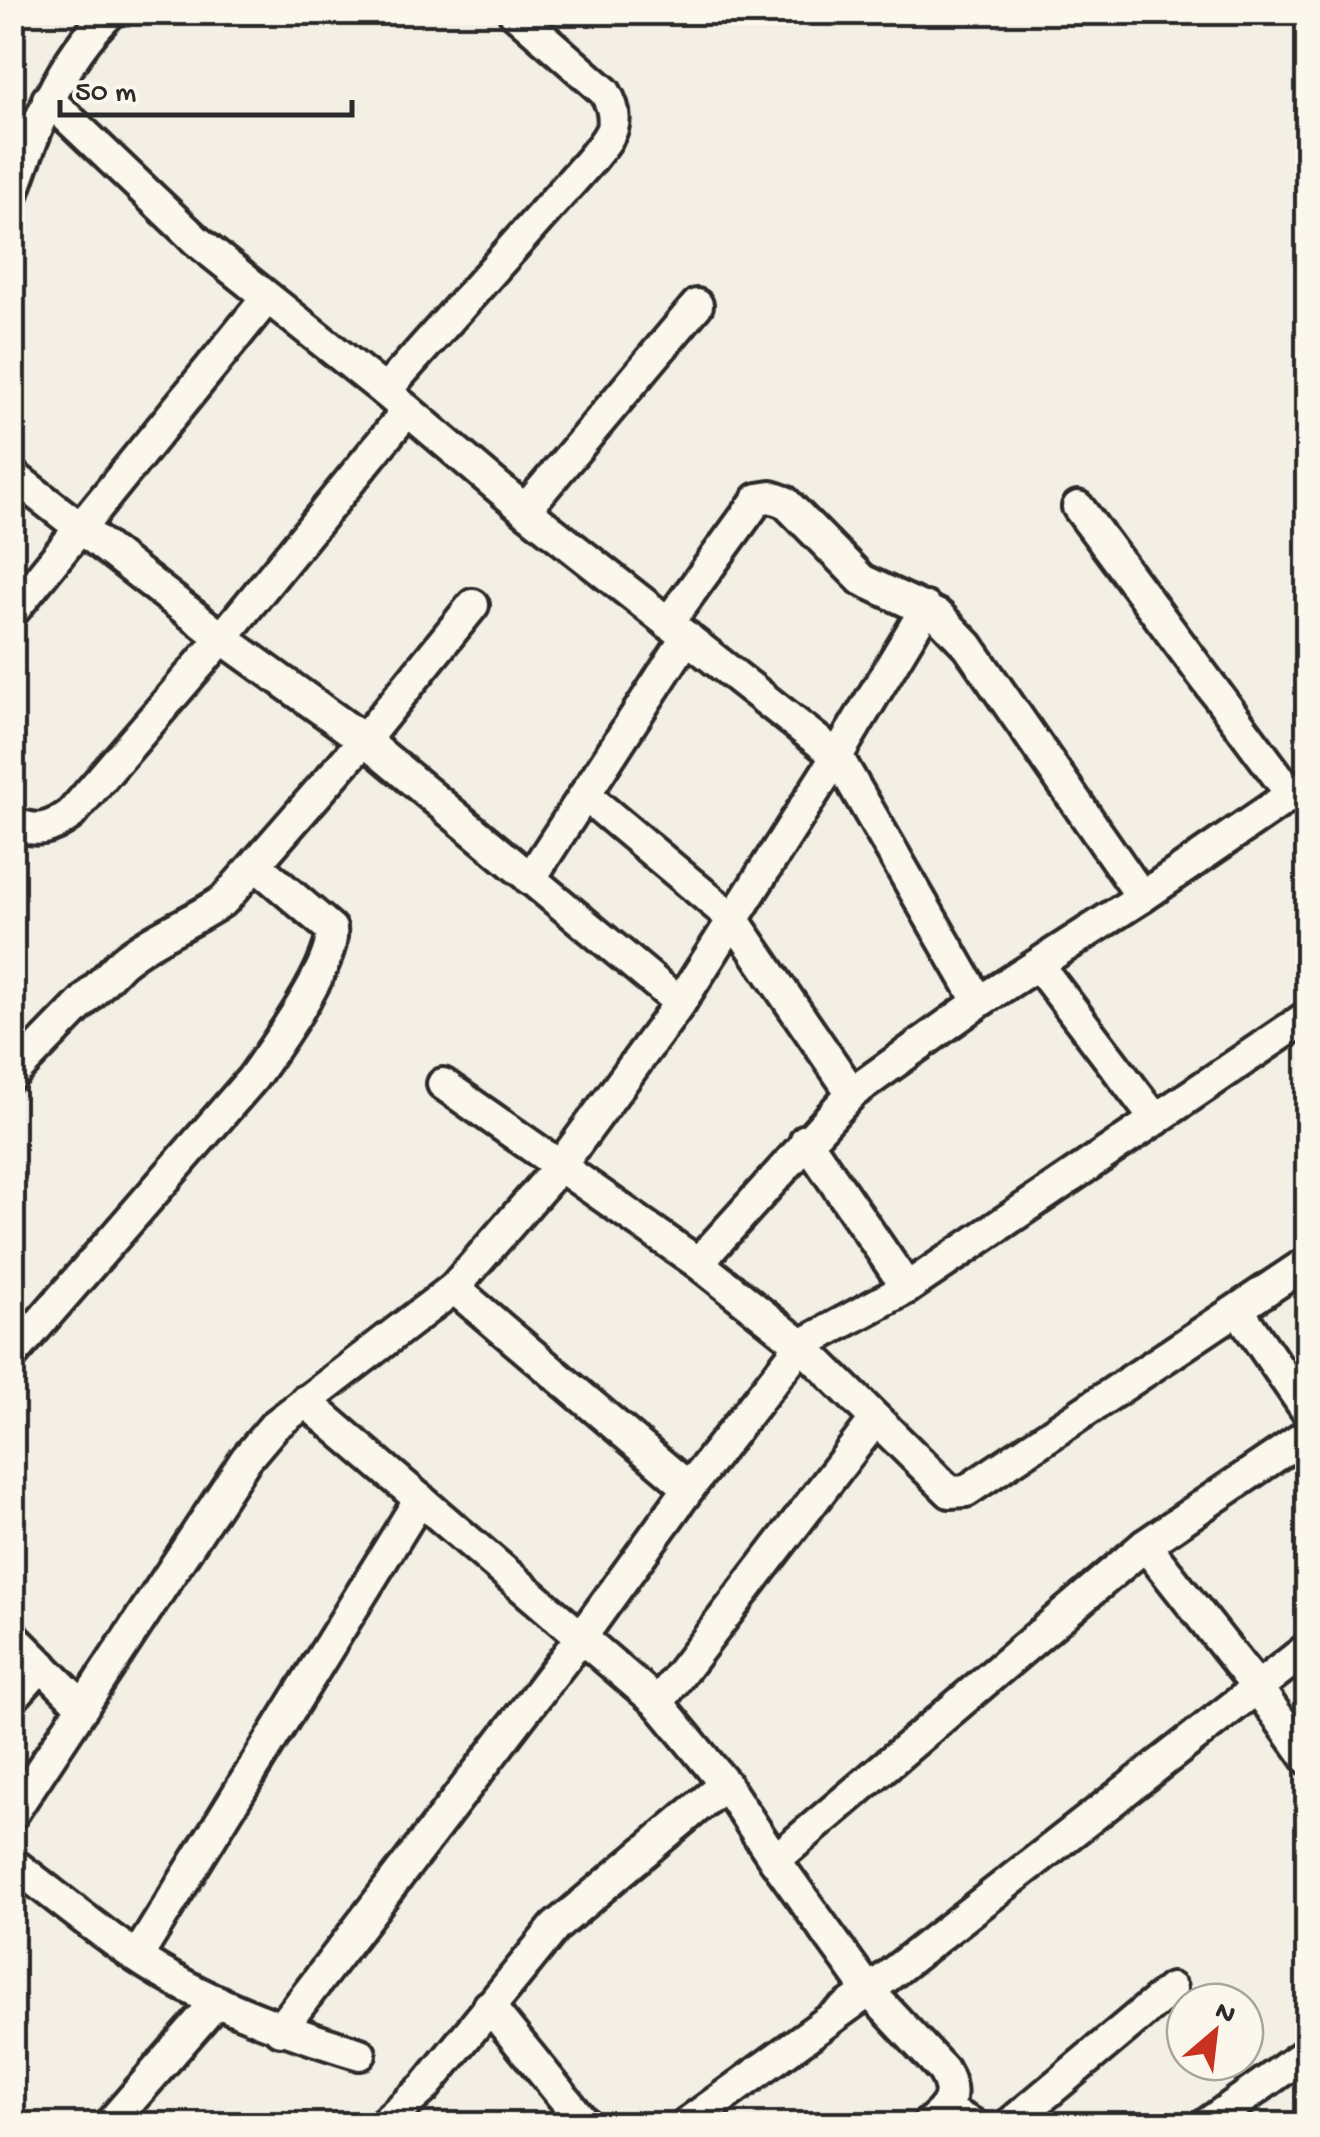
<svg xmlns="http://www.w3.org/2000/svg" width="1320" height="2137" font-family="'Gochi Hand',sans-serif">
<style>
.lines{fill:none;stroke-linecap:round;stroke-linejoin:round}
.minor-casing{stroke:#2b2b2b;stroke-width:38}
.minor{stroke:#fbf7ec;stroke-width:30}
</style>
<rect width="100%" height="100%" fill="#f3efe4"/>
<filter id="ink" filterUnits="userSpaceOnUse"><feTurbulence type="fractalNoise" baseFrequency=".01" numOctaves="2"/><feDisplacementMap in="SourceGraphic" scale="20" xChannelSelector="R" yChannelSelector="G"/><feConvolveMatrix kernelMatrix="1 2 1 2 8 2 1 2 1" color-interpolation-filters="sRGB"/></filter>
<g filter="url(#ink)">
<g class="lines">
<defs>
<g id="minor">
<polyline points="48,99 197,241 385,391 525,510 837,756 979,1002"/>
<path d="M12 195C35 128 59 62 111 12"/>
<path d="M385 391 589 162C609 137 624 124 605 92L514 12"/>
<polyline points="12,475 222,638 364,740 680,1003"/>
<polyline points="1078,507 1291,794"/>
<polyline points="525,510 697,305"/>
<polyline points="12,612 267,298"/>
<polyline points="668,623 758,499 771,497 785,502 862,580 939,616 968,646 1142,897"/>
<polyline points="585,795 733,919 852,1093"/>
<path d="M12 822C36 834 51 829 71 814L222 638 407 411"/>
<polyline points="530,879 687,637"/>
<polyline points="1038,965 1156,1120"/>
<path d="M12 1075 121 963C152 937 191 923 224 900L364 740 473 605"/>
<polyline points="443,1084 698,1263 801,1345 950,1492 966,1491 1308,1262"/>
<polyline points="806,1140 907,1288"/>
<polyline points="698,1263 852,1093 979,1002 1142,897 1308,783"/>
<polyline points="454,1288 689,1488"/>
<polyline points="1238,1310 1308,1412"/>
<path d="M12 1355 252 1079C272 1051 337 961 331 929L257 866"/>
<path d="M305 1401 658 1703 725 1784 775 1860 869 1991 943 2070C958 2095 950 2107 928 2124"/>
<polyline points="1145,1545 1256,1686 1308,1759"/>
<polyline points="12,1636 83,1707"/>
<polyline points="12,1698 42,1665"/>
<polyline points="658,1703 875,1420"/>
<polyline points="12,1814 246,1459 274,1426 454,1288 560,1166 680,1003 837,756 926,608"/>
<polyline points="775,1860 1145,1545 1308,1434"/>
<path d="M12 1863C53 1894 93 1927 135 1956 203 2002 282 2030 360 2054"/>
<polyline points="137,1957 420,1499"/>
<polyline points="489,2006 585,2124"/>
<polyline points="280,2030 582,1636 689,1488 801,1345 907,1288 1308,1016"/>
<polyline points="944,2109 972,2124"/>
<polyline points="110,2124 217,2001"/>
<polyline points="383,2124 424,2088 555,1927 725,1784"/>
<polyline points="686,2124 869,1991 1308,1648"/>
<polyline points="1010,2124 1171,1989"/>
<polyline points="1207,2124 1308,2052"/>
</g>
</defs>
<use href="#minor" class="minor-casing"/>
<use href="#minor" class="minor"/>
</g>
</g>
<rect width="1320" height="2137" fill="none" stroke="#fbf7ec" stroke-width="50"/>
<rect x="25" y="25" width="1270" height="2087" fill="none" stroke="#2b2b2b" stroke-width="4" filter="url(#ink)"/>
<g transform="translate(1215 2032) rotate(28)"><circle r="48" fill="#fbf7ec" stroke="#a8a59f" stroke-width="2.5"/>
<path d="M0-8L18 38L0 25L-18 38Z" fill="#c8321e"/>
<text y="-15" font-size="28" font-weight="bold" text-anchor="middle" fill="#2b2b2b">N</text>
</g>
<path d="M60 100v15h292v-15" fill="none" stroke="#2b2b2b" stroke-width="5"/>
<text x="75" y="100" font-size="30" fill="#2b2b2b" stroke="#fbf7ec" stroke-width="8" paint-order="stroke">50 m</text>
</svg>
